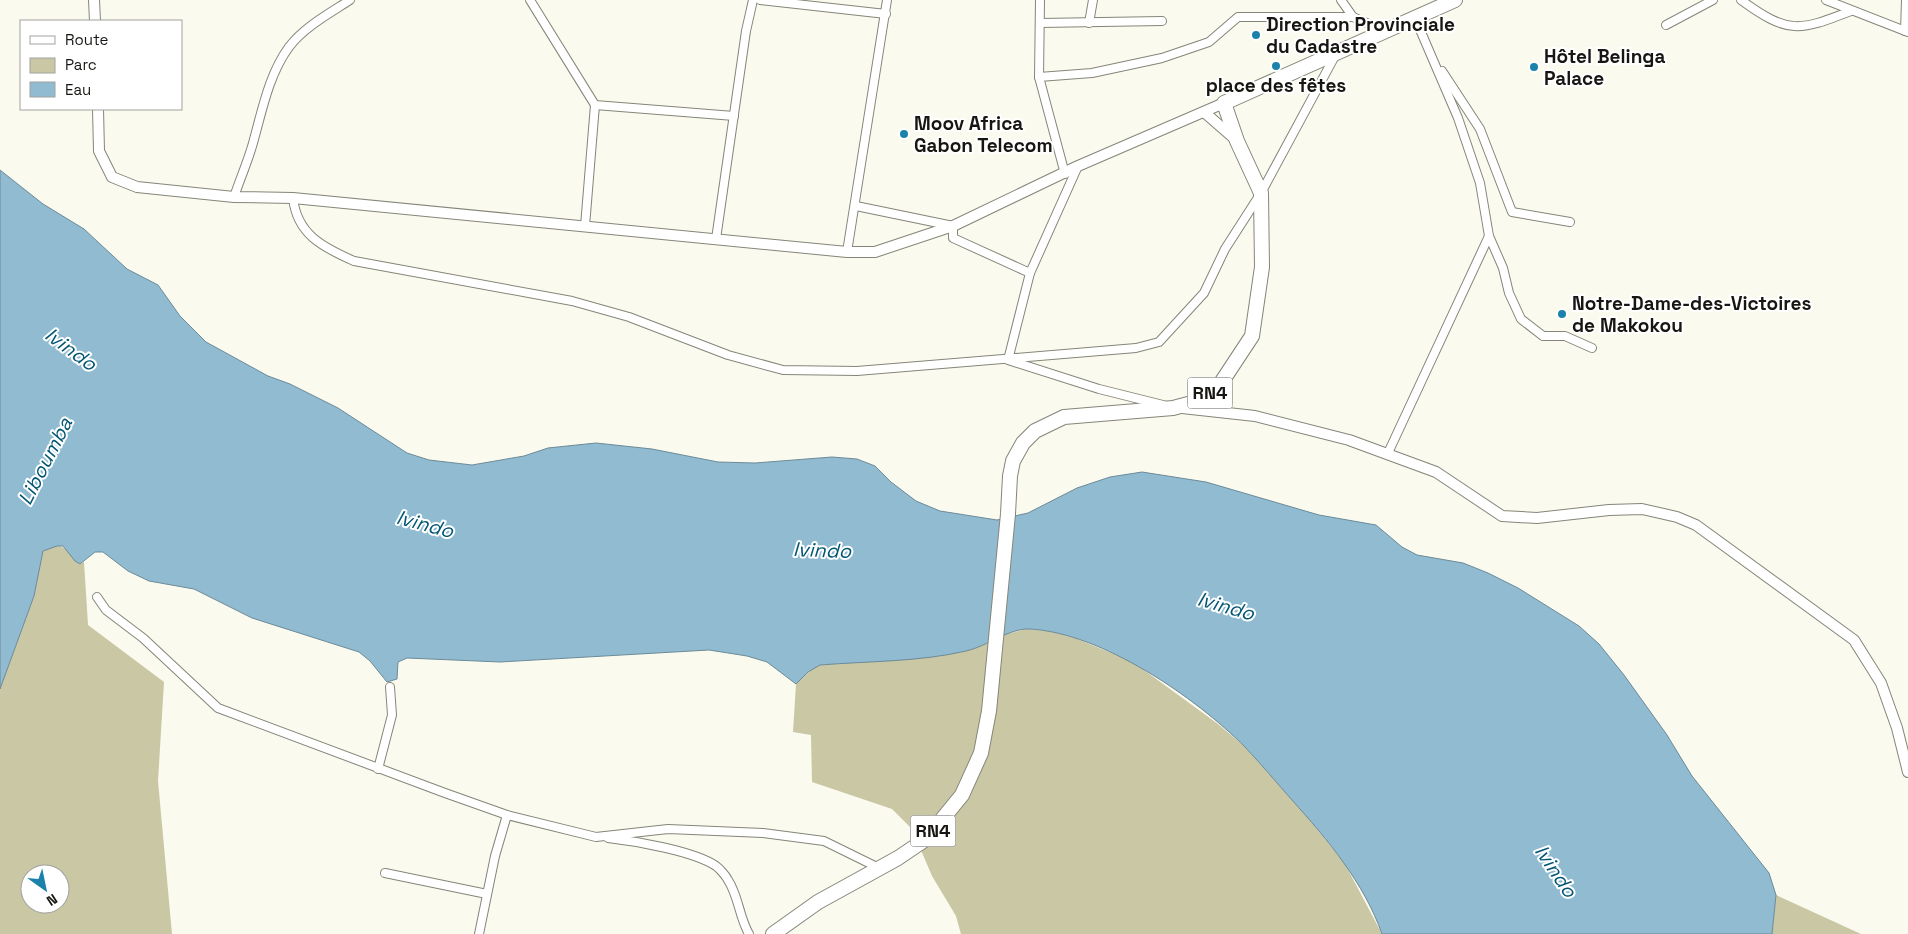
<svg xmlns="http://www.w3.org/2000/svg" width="1908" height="934" font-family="'Space Grotesk',sans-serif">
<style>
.green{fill:#c9c7a4;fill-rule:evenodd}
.water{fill:#90bbd1;stroke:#6c8a98}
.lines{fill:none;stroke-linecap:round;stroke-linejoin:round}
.minor-casing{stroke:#858579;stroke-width:10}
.tertiary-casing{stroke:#858579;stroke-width:12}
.trunk-casing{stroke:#858579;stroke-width:16}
.minor{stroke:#fff;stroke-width:8}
.tertiary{stroke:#fff;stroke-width:10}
.trunk{stroke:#fff;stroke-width:14}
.poi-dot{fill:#1a82ab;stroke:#fff;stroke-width:2}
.labels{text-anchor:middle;stroke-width:4;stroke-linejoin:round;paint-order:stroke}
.shield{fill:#fff;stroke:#5d5c59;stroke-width:1}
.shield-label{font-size:18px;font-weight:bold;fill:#171612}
.poi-label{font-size:19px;font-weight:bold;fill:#171612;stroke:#fff;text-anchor:start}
.water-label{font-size:20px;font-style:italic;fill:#025674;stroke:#fff}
</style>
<rect width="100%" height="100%" fill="#fbfaee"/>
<g class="green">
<path d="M56 546C70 546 70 559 80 564L84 562 88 625 164 682 158 781 172 934H0V689L34 596 43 551ZM30 874H60V904H30Z"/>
<polygon points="1027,629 1049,631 1075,638 1133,662 1218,724 1245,747 1305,814 1345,864 1382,934 961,934 956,916 932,876 912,829 892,809 812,782 811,735 793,732 796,684 814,667 820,665 870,661 990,643 1006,634"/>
<polygon points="1776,895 1861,934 1772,934"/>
</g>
<path class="water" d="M0 170 43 204 84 229 127 269 158 285 180 316 206 342 268 376 290 384 338 408 407 453 429 460 472 465 524 456 548 448 596 443 652 449 718 462 755 463 832 457 857 459 875 466 891 482 916 501 940 511 997 520 1028 513 1077 488 1110 477 1142 472 1206 482 1319 515 1376 525 1402 547 1417 555 1463 563 1488 573 1518 588 1579 626 1599 644 1624 675 1667 735 1692 776 1769 873 1776 895 1772 934H1382C1364 883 1328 840 1292 800 1277 783 1261 764 1245 747 1195 697 1102 633 1030 629 1009 628 988 646 966 651 919 662 869 661 820 665L808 672 796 684 767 662 747 656 709 650 500 662 407 658 398 662 397 679 387 682 370 661 359 652 252 618 194 589 149 581 128 571 103 552H95L80 564 75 561 63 546H57L43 551 34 596 0 689Z"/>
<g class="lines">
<defs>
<g id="minor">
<polyline points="530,0 595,105 585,226"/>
<polyline points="760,0 886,14"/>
<polyline points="1040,0 1039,77 1065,174"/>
<polyline points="1341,0 1353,17 1385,31"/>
<path d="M1741 0C1789 35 1799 31 1851 11"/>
<polyline points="1826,0 1908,32"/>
<polyline points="1415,18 1458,118 1480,183 1489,236 1503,268 1509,293 1521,319 1543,336 1565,336 1592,348"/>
<polyline points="1040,23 1162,21"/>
<polyline points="1089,23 1093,0"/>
<polyline points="1666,25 1713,0"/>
<polyline points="1905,31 1906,0"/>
<polyline points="1442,71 1480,129 1512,212 1570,222"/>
<polyline points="1039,77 1092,73 1162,58 1209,42 1238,17 1353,17"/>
<polyline points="595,105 734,116"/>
<polyline points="1078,166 1030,273 1008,360 1099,389 1163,405"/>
<path d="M234 197C240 179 248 161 253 143 262 111 269 74 289 47 304 27 330 13 350 0"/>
<path d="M293 198C297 234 322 247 354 261L572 301 629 317 728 355 783 370 857 371 1136 348 1159 342 1204 293 1225 249 1261 193 1336 54"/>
<polyline points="856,206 953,226 953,238 1030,273"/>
<polyline points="716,239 746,31 753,0"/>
<polyline points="847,252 887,0"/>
<polyline points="1388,453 1489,236"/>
<polyline points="97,597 106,610 143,638 218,708 445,793 507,815 596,837 668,829 763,833 824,841 879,868"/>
<polyline points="378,769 392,715 390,687"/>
<path d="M608 838C635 841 694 851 716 866 720 869 726 876 728 880 739 897 739 917 749 934"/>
<polyline points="385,873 487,894"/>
<polyline points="479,934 495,856 507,815"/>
</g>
<g id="tertiary">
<polyline points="94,0 95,21"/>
<polyline points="98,109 99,151 112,177 137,187 234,197 293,198 847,252 875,252 953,226 1078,166 1224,103"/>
<polyline points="1204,112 1235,139"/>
<polyline points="1182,408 1255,416 1349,440 1436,472 1502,516 1537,518 1609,510 1642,509 1677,517 1696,525 1854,640 1881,683 1897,728 1908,772"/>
</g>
<polyline id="trunk" points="773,934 818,902 898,858 926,839 962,795 981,753 989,711 1008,514 1010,476 1013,461 1023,443 1035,431 1064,417 1173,408 1203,400 1221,383 1252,336 1262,267 1261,193 1237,141 1224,103 1455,0"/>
</defs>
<use href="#minor" class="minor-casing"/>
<use href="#tertiary" class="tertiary-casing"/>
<use href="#trunk" class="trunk-casing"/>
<use href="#minor" class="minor"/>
<use href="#tertiary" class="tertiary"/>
<use href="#trunk" class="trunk"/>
</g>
<g class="poi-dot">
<circle cx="1256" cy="35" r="5"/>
<circle cx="1276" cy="66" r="5"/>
<circle cx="1534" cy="67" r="5"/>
<circle cx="904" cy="134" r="5"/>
<circle cx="1562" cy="314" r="5"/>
</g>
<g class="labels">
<g class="shield">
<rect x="1187.5" y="377.5" width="45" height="31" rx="4"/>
<rect x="910.5" y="815.5" width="45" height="31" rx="4"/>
</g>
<g class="shield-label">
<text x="1210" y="399">RN4</text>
<text x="933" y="837">RN4</text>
</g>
<g class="poi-label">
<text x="1266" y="31">Direction Provinciale<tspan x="1266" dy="22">du Cadastre</tspan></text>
<text x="1544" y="63">Hôtel Belinga<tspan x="1544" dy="22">Palace</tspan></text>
<text x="1276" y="92" text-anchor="middle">place des fêtes</text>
<text x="914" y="130">Moov Africa<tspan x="914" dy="22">Gabon Telecom</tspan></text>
<text x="1572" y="310">Notre-Dame-des-Victoires<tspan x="1572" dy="22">de Makokou</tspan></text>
</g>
<g class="water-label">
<text transform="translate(71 349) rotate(36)" y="7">Ivindo</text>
<text transform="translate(45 461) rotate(-63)" y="7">Liboumba</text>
<text transform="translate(425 524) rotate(15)" y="7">Ivindo</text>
<text transform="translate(822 550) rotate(2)" y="7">Ivindo</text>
<text transform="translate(1226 606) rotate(16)" y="7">Ivindo</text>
<text transform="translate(1556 871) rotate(56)" y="7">Ivindo</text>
</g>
</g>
<rect x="20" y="20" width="162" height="90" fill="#ffffff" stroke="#a2a2a0"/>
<rect x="30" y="36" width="25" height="8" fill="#ffffff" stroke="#a2a2a0"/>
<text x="65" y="45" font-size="15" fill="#171612">Route</text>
<rect x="30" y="58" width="25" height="15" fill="#c9c7a4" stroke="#a2a2a0"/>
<text x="65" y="70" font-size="15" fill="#171612">Parc</text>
<rect x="30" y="82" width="25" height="15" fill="#90bbd1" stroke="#a2a2a0"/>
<text x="65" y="95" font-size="15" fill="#171612">Eau</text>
<g transform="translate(45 889) rotate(147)"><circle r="24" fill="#ffffff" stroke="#a2a2a0"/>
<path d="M0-4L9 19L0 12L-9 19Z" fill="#1a82ab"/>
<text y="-8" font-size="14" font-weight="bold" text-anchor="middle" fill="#171612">N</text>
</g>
</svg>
